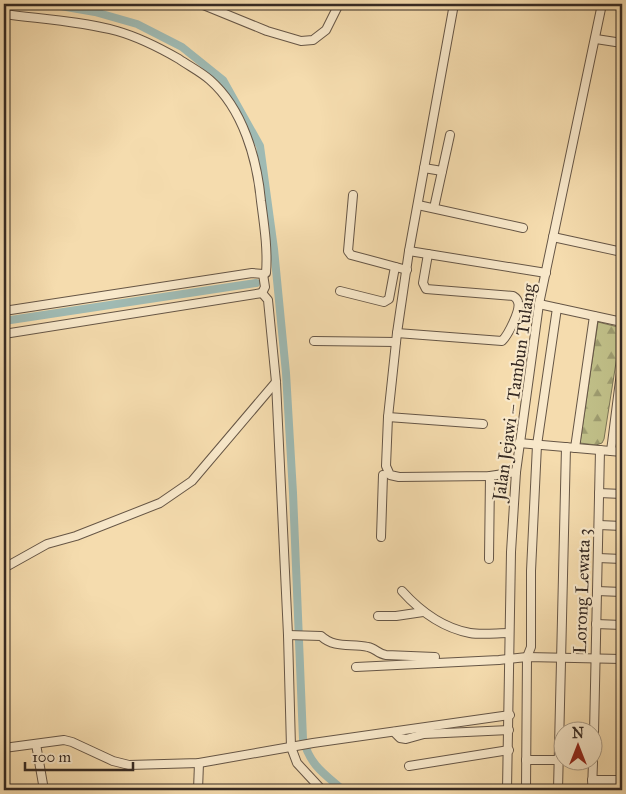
<svg xmlns="http://www.w3.org/2000/svg" width="626" height="794" font-family="'IM FELL Great Primer',serif">
<style>
.forest{fill:url(#forest-firs);stroke:#7b7456}
.lines{fill:none;stroke-linecap:round;stroke-linejoin:round}
.canal{stroke:#9fbab3;stroke-width:8}
.minor-casing{stroke:#665646;stroke-width:10}
.minor{stroke:#f8e8ca;stroke-width:8}
.labels{text-anchor:middle;stroke-width:4.5;stroke-linejoin:round;paint-order:stroke}
.street-label{font-size:18px;fill:#362a23;stroke:#f8e8ca}
</style>
<defs>
<pattern id="forest-firs" width="22" height="20" patternUnits="userSpaceOnUse" patternTransform="scale(1.25)"><rect width="22" height="20" fill="#c0bf88"/><path d="M5 1l3.5 6h-7zM16 11l3.5 6h-7z" fill="#9d9b6f"/></pattern>
</defs>
<rect width="100%" height="100%" fill="#f5dcae"/>
<filter id="stains"><feTurbulence type="fractalNoise" baseFrequency=".004" numOctaves="4"/><feColorMatrix values="0 0 0 0 .2 0 0 0 0 .09 0 0 0 0 .02 0 0 0 .5 -.17"/></filter>
<radialGradient id="worn" r=".72"><stop offset=".6" stop-color="#630" stop-opacity="0"/><stop offset="1" stop-color="#630" stop-opacity=".3"/></radialGradient>
<polygon class="forest" points="598,322 618,327 620,331 620,337 604,439 602,443 596,445 580,443"/>
<g class="lines">
<g class="canal">
<path d="M49 4 95 12 137 24 182 47 223 80 260 146 274 249 286 373 293 493 303 739C310 765 323 773 343 790"/>
<polyline points="4,321 256,283"/>
</g>
<defs>
<g id="minor">
<polyline points="201,4 267,31 301,41 313,40 326,30 339,4"/>
<polyline points="454,4 409,251 397,333 388,417 386,466 390,475 399,477 490,476 516,472"/>
<path d="M4 14C41 19 80 21 117 31 138 37 160 48 179 59 189 66 201 72 210 80 243 109 257 159 261 201 264 224 268 249 266 273L263 274"/>
<polyline points="596,39 622,43"/>
<polyline points="424,168 442,171"/>
<polyline points="353,195 348,251 351,255 407,270"/>
<polyline points="418,205 523,228"/>
<polyline points="434,208 450,135"/>
<polyline points="553,237 622,252"/>
<polyline points="409,251 546,273"/>
<polyline points="340,291 384,302 389,299 395,267"/>
<polyline points="262,293 268,300 276,382 288,635 291,747 297,763 322,790"/>
<polyline points="539,304 622,322"/>
<polyline points="4,311 252,273 263,274 265,287 262,293"/>
<path d="M397 333 502 341C508 335 521 310 518 302 517 298 516 298 513 296L426 289 423 283 428 254"/>
<polyline points="4,334 262,293"/>
<polyline points="314,341 396,342"/>
<polyline points="388,417 483,424"/>
<polyline points="519,443 622,452"/>
<polyline points="575,448 594,316"/>
<polyline points="611,451 622,365"/>
<polyline points="599,493 622,494"/>
<polyline points="599,525 622,526"/>
<polyline points="381,537 383,475"/>
<polyline points="598,558 622,559"/>
<polyline points="489,559 490,476"/>
<polyline points="4,568 47,544 76,536 160,503 192,481 276,382"/>
<path d="M402 591C420 611 443 628 470 633 482 635 497 633 509 633"/>
<polyline points="597,591 622,592"/>
<polyline points="378,616 396,616 423,612"/>
<polyline points="596,624 622,625"/>
<path d="M288 635 321 636C335 649 351 643 368 647 375 648 378 654 386 655L435 657"/>
<polyline points="356,667 499,660 527,657 622,659"/>
<polyline points="394,732 400,738 406,739 424,734 509,730"/>
<polyline points="594,733 600,450"/>
<polyline points="36,744 44,790"/>
<polyline points="4,748 64,740 72,742 113,761 129,765 199,763 313,743 510,715"/>
<polyline points="526,760 562,760"/>
<polyline points="409,766 509,750"/>
<polyline points="592,780 622,780"/>
<polyline points="198,790 199,763"/>
<polyline points="507,790 511,552 516,472 539,304 602,4"/>
<polyline points="526,790 527,657 531,647 531,571 537,445 557,308"/>
<polyline points="558,790 566,447"/>
<polyline points="592,790 593,762"/>
</g>
</defs>
<use href="#minor" class="minor-casing"/>
<use href="#minor" class="minor"/>
</g>
<g class="labels">
<g class="street-label">
<text transform="translate(514 392) rotate(-82)" y="6">Jalan Jejawi – Tambun Tulang</text>
<text transform="translate(582 591) rotate(-88)" y="6">Lorong Lewata 3</text>
</g>
</g>
<rect width="626" height="794" fill="none" stroke="#f5dcae" stroke-width="20"/>
<rect x="5" y="5" width="616" height="784" fill="none" stroke="#362a23" stroke-width="2.5"/>
<rect x="10" y="10" width="606" height="774" fill="none" stroke="#362a23"/>
<g transform="translate(578 746)"><circle r="24" fill="#f8e8ca" stroke="#aa9c87"/>
<path d="M0-4L9 19L0 12L-9 19Z" fill="#8f2418"/>
<text y="-8" font-size="14" font-weight="bold" text-anchor="middle" fill="#362a23">N</text>
</g>
<path d="M25 762v8h108v-8" fill="none" stroke="#362a23" stroke-width="2.5"/>
<text x="32" y="762" font-size="15" fill="#362a23" stroke="#f8e8ca" stroke-width="4" paint-order="stroke">100 m</text>
<rect width="100%" height="100%" filter="url(#stains)"/>
<rect width="100%" height="100%" fill="url(#worn)"/>
</svg>
